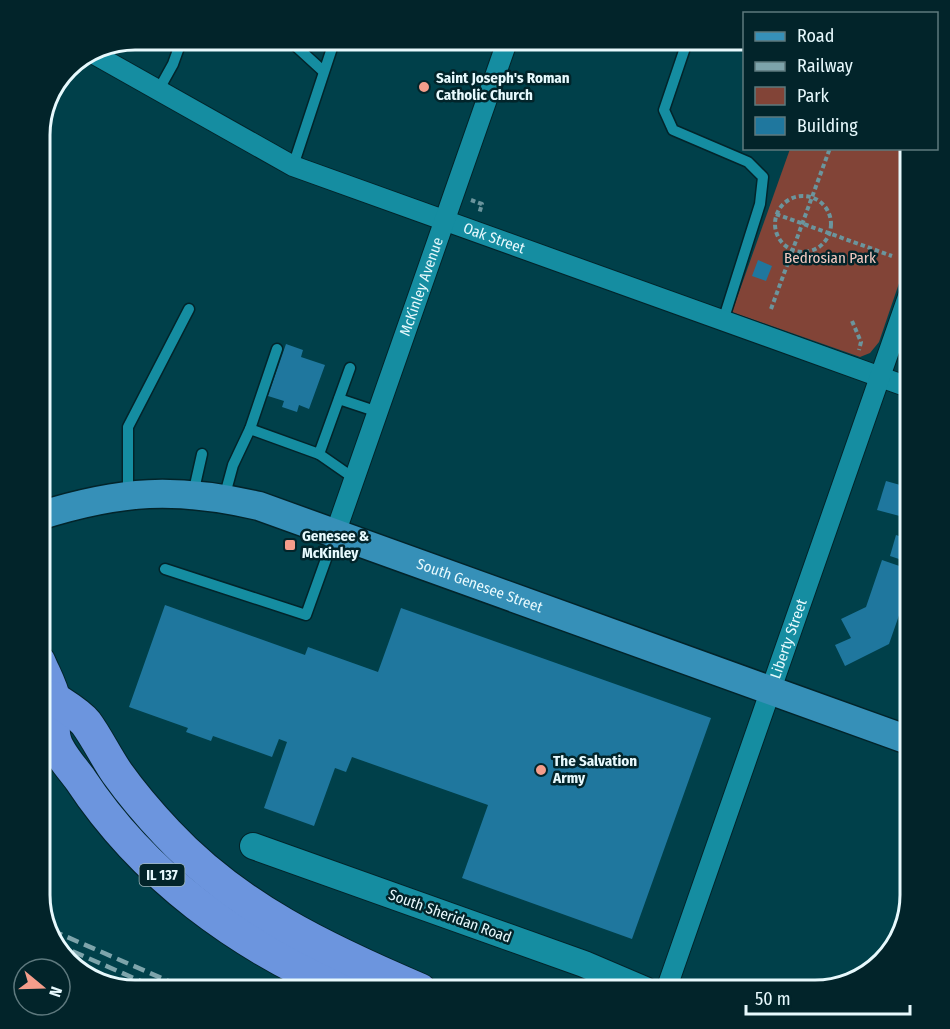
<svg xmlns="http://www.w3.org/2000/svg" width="950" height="1029" font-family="'Fira Sans Condensed',sans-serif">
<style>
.park{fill:#824437}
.building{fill:#1f779e}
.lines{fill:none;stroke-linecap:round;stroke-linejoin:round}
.service-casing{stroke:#02242a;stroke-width:13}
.minor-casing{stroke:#02242a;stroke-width:22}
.tertiary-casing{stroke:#02242a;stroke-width:28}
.secondary-casing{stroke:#02242a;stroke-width:31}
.trunk-casing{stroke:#02242a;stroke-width:35}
.path{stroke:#6b959d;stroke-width:4;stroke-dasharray:4.5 3;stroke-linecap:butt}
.service{stroke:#158da1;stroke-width:10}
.minor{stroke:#158da1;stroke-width:20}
.tertiary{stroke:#158da1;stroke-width:26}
.secondary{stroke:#3690b8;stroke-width:28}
.trunk{stroke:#6c95de;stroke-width:33}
.rail{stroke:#7da4ab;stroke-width:4.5;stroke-dasharray:12 6;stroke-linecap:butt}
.poi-dot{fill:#f49d8b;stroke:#02242a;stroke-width:2}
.labels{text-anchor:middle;stroke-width:5;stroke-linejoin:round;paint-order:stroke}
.shield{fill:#02242a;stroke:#a2b9be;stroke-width:1.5}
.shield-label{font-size:14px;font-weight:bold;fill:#e7f9fd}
.poi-label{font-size:15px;font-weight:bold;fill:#e7f9fd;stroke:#02242a;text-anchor:start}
.street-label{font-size:15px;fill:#e7f9fd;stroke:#02242a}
.park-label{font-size:15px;fill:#f3c9c0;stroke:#02242a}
.rim{fill:none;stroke:#e7f9fd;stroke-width:3}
</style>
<rect width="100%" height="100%" fill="#00404a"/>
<polygon class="park" points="790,149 911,149 911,248 879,342 870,353 860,357 732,312"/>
<g class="building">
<polygon points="758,260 772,266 766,281 752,276"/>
<polygon points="286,344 303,350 301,357 325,365 309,409 299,405 297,412 282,407 284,401 268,396"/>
<polygon points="909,445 911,446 911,478 899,473"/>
<polygon points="886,481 911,488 911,519 877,510"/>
<polygon points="896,535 911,540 911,563 890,556"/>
<polygon points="882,560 911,570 911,581 889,644 845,666 835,645 851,638 841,619 866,607"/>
<polygon points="165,605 305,655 308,647 378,672 401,608 711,718 632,939 462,878 488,805 352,757 346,772 335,768 314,826 264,808 287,742 279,739 272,757 213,736 211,741 186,732 188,728 129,707"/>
</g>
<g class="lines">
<defs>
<g id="service">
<polyline points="288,39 323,71"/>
<polyline points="344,39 366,42 377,39"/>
<polyline points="688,39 664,110 673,130 748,162 763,177 760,204 723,321"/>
<polyline points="158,91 173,64 182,39"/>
<polyline points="293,166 335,39"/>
<polyline points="339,399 378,412"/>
<polyline points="250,429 319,454 350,368"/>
<polyline points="319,454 355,479"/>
<polyline points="128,494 128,427 189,309"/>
<polyline points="193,494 202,454"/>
<polyline points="224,498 233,465 250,429 277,349"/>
<polyline points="165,569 306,615 335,534"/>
</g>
<g id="minor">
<path id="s1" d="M94 54 293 166 911 388"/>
<path id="s2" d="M335 534 508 39"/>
<path id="s3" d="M666 990 911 288"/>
</g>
<polyline id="tertiary" points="253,846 584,964 645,990"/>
<g id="secondary">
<path id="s4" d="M39 516C121 490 176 487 259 506L911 741"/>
</g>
<g id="trunk">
<path d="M39 662C44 674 52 688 54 700 55 713 51 730 55 741 59 754 72 768 80 779 144 876 239 945 344 990"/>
<path d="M53 698C63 705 78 713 86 723 97 738 106 757 117 773 132 794 149 814 167 833 237 908 326 950 420 990"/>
</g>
</defs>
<use href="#service" class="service-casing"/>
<use href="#minor" class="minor-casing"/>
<use href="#tertiary" class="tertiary-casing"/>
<use href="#secondary" class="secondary-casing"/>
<use href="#trunk" class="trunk-casing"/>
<g class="path">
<circle cx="803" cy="224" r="28"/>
<polyline points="471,200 482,204 479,214"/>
<polyline points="776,214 892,256"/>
<polyline points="771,309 830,148"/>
<polyline points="852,321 861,342 859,350"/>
</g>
<use href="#service" class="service"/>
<use href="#minor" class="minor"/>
<use href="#tertiary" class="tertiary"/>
<use href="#secondary" class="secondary"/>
<use href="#trunk" class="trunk"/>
<g class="rail">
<polyline points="51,930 189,990"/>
<polyline points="56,944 161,990"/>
</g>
</g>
<g class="poi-dot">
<circle cx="424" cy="87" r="6"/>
<rect x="284" y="539" width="12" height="12" rx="3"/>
<circle cx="541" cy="770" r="6"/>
</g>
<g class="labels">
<rect class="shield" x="139.5" y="864" width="45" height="22" rx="4.5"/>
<g class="shield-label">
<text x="162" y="880">IL 137</text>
</g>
<g class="poi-label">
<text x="436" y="83">Saint Joseph's Roman<tspan x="436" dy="17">Catholic Church</tspan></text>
<text x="302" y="541">Genesee &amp;<tspan x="302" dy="17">McKinley</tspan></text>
<text x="553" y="766">The Salvation<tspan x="553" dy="17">Army</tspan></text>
</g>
<g class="street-label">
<text dy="5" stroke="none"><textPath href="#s1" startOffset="442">Oak Street</textPath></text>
<text dy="5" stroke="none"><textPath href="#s2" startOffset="262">McKinley Avenue</textPath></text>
<text dy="5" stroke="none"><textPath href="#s4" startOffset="458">South Genesee Street</textPath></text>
<text dy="5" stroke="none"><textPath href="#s3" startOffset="372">Liberty Street</textPath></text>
<text transform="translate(450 916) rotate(20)" y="5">South Sheridan Road</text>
</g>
<g class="park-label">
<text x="830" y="263">Bedrosian Park</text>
</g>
</g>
<path d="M0 0H950V1029H0ZM135 50H815A85 85 0 0 1 900 135V895A85 85 0 0 1 815 980H135A85 85 0 0 1 50 895V135A85 85 0 0 1 135 50Z" fill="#02242a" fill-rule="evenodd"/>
<path class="rim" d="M135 50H815A85 85 0 0 1 900 135V895A85 85 0 0 1 815 980H135A85 85 0 0 1 50 895V135A85 85 0 0 1 135 50Z"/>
<rect x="743" y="12" width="195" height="138" fill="#02242a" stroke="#5e797e" stroke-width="1.5"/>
<rect x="755" y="32" width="30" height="9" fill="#3690b8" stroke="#5e797e" stroke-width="1.5"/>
<text x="797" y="42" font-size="18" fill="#e7f9fd">Road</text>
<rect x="755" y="62" width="30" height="9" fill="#7da4ab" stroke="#5e797e" stroke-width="1.5"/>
<text x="797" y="72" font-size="18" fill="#e7f9fd">Railway</text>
<rect x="755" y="87" width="30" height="18" fill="#824437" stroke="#5e797e" stroke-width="1.5"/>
<text x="797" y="102" font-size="18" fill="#e7f9fd">Park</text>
<rect x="755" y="117" width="30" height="18" fill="#1f779e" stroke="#5e797e" stroke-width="1.5"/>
<text x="797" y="132" font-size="18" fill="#e7f9fd">Building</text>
<g transform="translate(42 987) rotate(109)"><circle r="28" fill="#02242a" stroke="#5e797e" stroke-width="1.5"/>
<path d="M0-4.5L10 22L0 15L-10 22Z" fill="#f49d8b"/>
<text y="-9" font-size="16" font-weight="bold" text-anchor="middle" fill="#e7f9fd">N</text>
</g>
<path d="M746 1005v9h164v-9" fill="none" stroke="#e7f9fd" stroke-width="3"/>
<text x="755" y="1005" font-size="18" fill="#e7f9fd" stroke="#02242a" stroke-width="4.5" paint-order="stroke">50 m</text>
</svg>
